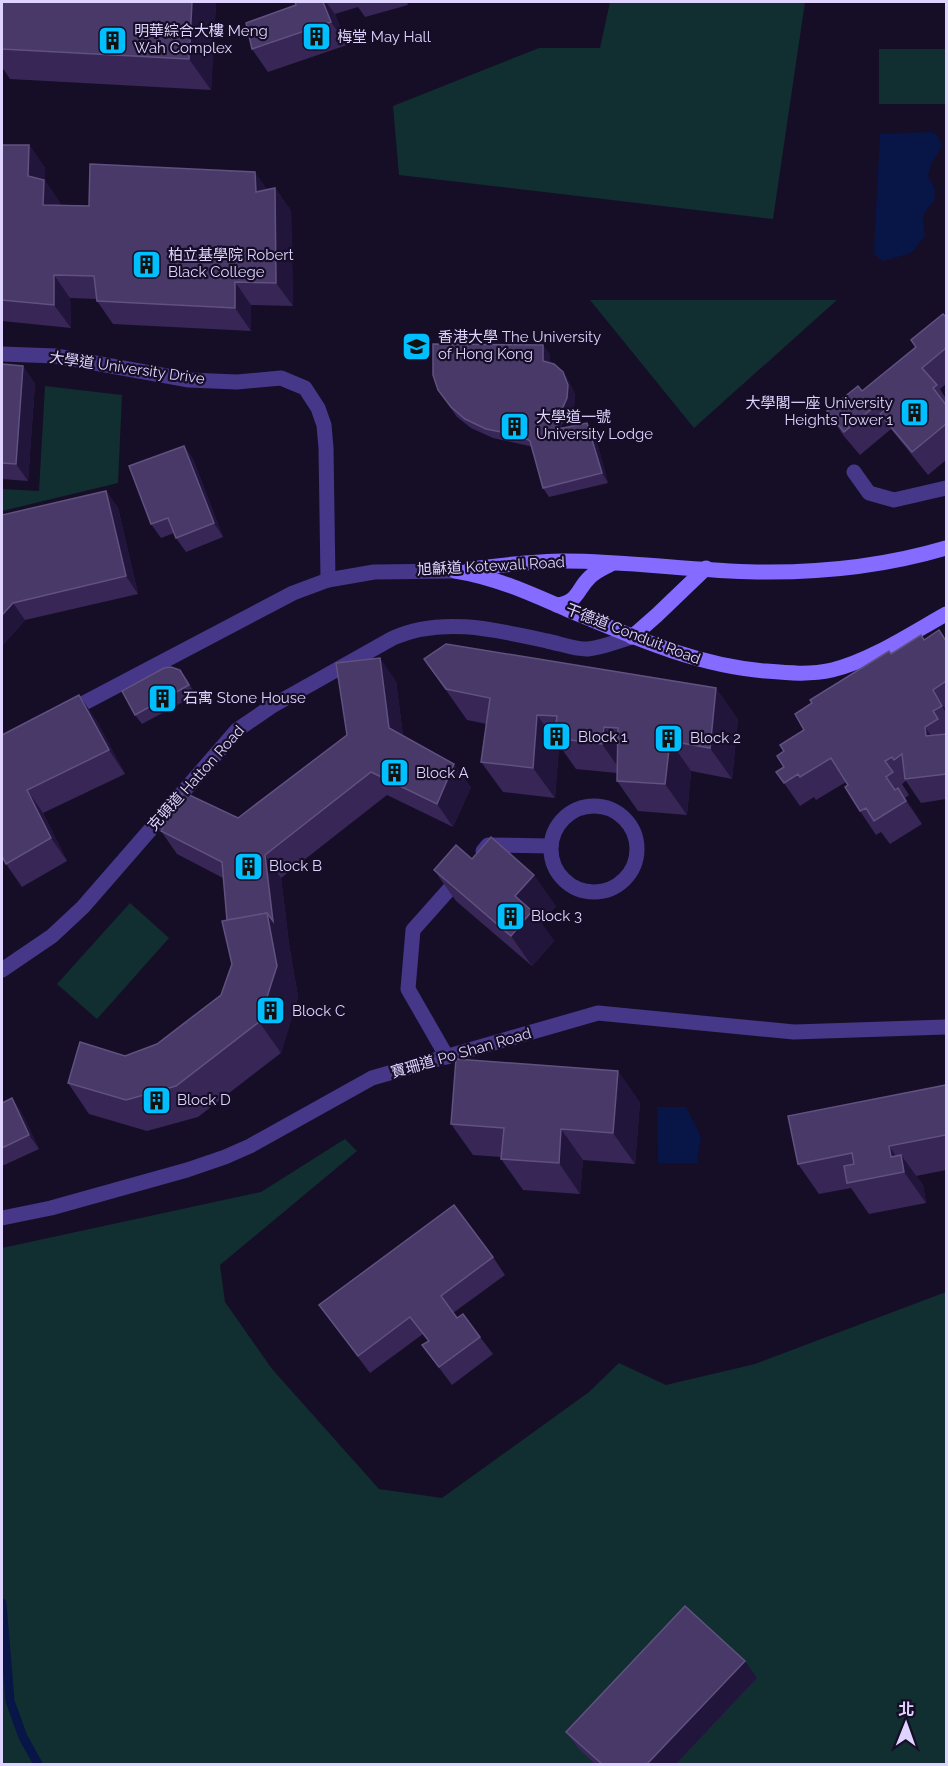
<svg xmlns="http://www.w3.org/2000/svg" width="948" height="1766" font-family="Raleway,'Noto Sans TC',sans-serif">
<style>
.green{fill:#112e31}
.water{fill:#071547}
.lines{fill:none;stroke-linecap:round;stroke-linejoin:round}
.stream{stroke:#071547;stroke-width:9}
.lane{stroke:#463788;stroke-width:15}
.street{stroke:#463788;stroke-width:15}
.secondary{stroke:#856bff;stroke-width:15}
.wall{fill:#372656}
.shaded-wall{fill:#22153b}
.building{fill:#493968;stroke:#605180;stroke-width:1.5}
.labels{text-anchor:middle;stroke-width:4.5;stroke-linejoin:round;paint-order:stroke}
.poi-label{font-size:15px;fill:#dfd4ff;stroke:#160e27;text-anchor:start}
.street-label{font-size:15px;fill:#dfd4ff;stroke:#160e27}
</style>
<rect width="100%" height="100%" fill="#160e27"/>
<g class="green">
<polygon points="610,2 805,2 773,219 399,175 393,106 539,48 600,48"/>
<rect x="879" y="49" width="67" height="55"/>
<polygon points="590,300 837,300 694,428"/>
<polygon points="45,386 122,395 118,483 2,511 2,489 39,491"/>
<polygon points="130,903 169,938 97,1019 57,984"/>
<polygon points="345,1139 357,1151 220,1265 225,1302 272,1369 379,1489 442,1498 589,1392 619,1363 666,1385 755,1364 946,1292 946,1764 2,1764 2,1248 261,1192"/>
</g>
<g class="water">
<path d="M932 132 938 136 942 146 932 162 928 176 935 189 934 202C920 213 923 219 925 236L911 253 883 261 874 254 880 134Z"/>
<polygon points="657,1107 686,1107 701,1137 697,1163 658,1163"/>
</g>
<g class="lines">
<polyline class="stream" points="2,1603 10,1701 23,1737 38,1764"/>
<g class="lane">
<polyline points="2,354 56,356 189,380 237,382 281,378 305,388 318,408 324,425 326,448 328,580"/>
<polyline points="854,472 869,493 894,500 946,488"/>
<circle cx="594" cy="849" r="43"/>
<polyline points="483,851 488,845 551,846"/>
<polyline points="447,1057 408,989 413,930 461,876"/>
</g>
<g class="street">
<polyline points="67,712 293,593 328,580 374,572 455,571"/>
<path d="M2 970 52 936 83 907 237 730 272 706 393 638C442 616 497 630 547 641 558 643 577 650 588 649 602 648 618 641 632 637"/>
<polyline points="2,1218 51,1208 187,1170 225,1157 250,1146 372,1078 598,1013 794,1032 946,1027"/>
</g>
<g class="secondary">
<path d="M470 569C502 565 533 561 565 561 629 561 693 571 757 572 821 573 885 566 946 548"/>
<path d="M455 571C494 577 530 593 566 609 631 636 694 665 765 671 788 673 810 675 832 670 870 661 912 633 946 614"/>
<path d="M557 605C580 601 576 590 590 577 596 571 604 568 611 564"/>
<polyline points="632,637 657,615 706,568"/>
</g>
</g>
<g class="wall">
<polygon points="2,2 216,2 211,90 10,79 2,67"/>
<polygon points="295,2 407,2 408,5 365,17 358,7 335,14 347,45 268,72 252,49 296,5"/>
<polygon points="2,145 29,145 45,168 45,181 60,203 60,205 89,206 275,188 291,211 293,306 251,305 251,331 113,324 97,301 97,299 70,298 71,328 2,321"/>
<polygon points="946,317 946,384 940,389 946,399 946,460 928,475 891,429 860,455 843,435 827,411 862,391 916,347 911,340"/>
<polygon points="550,354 550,363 563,372 569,382 575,394 574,407 570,417 561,425 562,428 594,432 608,483 549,497 543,488 532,447 529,446 493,438 471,428 457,417 438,390"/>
<polygon points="2,364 35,383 28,481 2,479"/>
<polygon points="184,446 193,459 223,537 186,552 176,538 174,533 161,538 151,524"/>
<polygon points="106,491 118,508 138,594 25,620 2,646 2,515"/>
<polygon points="924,640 946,640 946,799 921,803 906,781 902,784 909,795 905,798 922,824 890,844 881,832 876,835 860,811 846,782 816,800 814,797 800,806 784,783 784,751 804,730"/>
<polygon points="424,659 738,719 732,779 691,771 687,815 638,811 617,781 617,773 576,769 559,745 555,798 503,792 481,762 487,724 467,720"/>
<polygon points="187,679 196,695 142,724 135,715"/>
<polygon points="396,681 403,736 471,787 453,827 387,795 281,878 289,944 298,997 281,1053 198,1117 147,1131 89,1114 68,1083 125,1056 157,1044 221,995 232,964 223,878 177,854 161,831 238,818 347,735"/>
<polygon points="95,718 125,774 43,813 67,861 22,887 6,864 2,735"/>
<polygon points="472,859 556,906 541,923 554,941 532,966 456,901 434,870"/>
<polygon points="946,1085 946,1170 916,1176 923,1185 926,1203 869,1214 851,1188 819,1194 798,1164"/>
<polygon points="12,1098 21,1112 39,1149 2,1166 2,1103"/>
<polygon points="640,1102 635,1164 583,1160 580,1194 523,1190 501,1159 501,1157 473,1155 451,1124"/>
<polygon points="493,1257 505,1275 453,1313 457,1318 480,1337 493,1354 452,1385 422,1345 428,1341 423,1334 370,1373 319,1305"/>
<polygon points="757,1678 676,1764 595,1764 579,1749 566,1732"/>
</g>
<g class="shaded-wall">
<polygon points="192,2 216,2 211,90 189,59"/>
<polygon points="323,2 326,2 335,14 347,45 331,22"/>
<polygon points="29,145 45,168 45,181 60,203 60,228 43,205 28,176"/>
<polygon points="255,172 271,195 256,192"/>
<polygon points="275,188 291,211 293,306 276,283"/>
<polygon points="54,275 70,298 71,328 54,305"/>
<polygon points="235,282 251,305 251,331 235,308"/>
<polygon points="543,345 550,354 550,371 543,361"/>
<polygon points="23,366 35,383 28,481 16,464"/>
<polygon points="563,372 569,382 575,394 574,407 570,417 563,407"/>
<polygon points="555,415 561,425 565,439 558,429"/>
<polygon points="587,423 594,432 608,483 602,473"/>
<polygon points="184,446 193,459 223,537 214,523"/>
<polygon points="106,491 118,508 138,594 126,576"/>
<polygon points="13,603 25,620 2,646 2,615"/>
<polygon points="380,658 396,681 405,751 389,728"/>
<polygon points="180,670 187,679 196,695 189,685"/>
<polygon points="716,688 738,719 732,779 710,748"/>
<polygon points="933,690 946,710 946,713 942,706"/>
<polygon points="79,695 95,718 125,774 109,750"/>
<polygon points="537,715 559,745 555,798 533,768"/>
<polygon points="604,727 625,758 623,774 602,744"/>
<polygon points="925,727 941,750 926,736"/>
<polygon points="670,741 691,771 687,815 665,784"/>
<polygon points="454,764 471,787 453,827 437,804"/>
<polygon points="898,788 914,811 922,824 906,801"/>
<polygon points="27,790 43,813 67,861 51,838"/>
<polygon points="265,855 281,878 289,944 298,997 281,1053 259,1022 267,913"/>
<polygon points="534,875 556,906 541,923 554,941 532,966 511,936 515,896"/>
<polygon points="618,1071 640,1102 635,1164 613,1133"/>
<polygon points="12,1098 21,1112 39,1149 29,1135"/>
<polygon points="561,1129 583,1160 580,1194 559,1163"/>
<polygon points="889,1146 903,1166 901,1155 923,1185 926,1203 904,1172 891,1157"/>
<polygon points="745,1661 757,1678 676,1764 647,1764"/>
</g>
<g class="building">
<polygon points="2,2 192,2 189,59 2,49"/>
<polygon points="295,2 323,2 331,22 252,49 246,23 296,5"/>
<polygon points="2,145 29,145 28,176 44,180 43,205 89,206 90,164 255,172 256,192 275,188 276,283 235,282 235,308 97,301 94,276 54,275 54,305 2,300"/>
<polygon points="943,314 946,317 946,348 922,368 937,385 933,388 946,405 946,424 912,452 880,414 886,409 880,402 844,432 827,411 858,386 862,391 916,347 911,340"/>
<polygon points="433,344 543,345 543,361 554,364 563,372 568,385 567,398 563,407 555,415 558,429 587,423 602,473 543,488 530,441 522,436 486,429 465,419 451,407 438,390 433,375"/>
<polygon points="2,364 23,366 16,464 2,463"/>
<polygon points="184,446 214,523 176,538 168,518 151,524 129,466"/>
<polygon points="106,491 126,576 13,603 2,615 2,515"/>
<polygon points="939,630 946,641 946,681 933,690 942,706 933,711 938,719 925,727 926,736 946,734 946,774 905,779 902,754 894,760 892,757 885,761 893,772 886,777 895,790 898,788 906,801 874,821 866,808 860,811 845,787 848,785 831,758 800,777 798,774 784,783 776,772 784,767 777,756 784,751 780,745 804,730 795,714 812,703 810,700 889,651 891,654 921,635 924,640"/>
<polygon points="446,644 716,688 710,748 670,741 665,784 617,781 618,728 604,727 602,744 554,738 557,716 537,715 533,768 481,762 490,698 446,689 424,659"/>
<polygon points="380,658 389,728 454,764 437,804 371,772 265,855 273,921 267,913 227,920 222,862 161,831 183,792 238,818 347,735 336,663"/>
<polygon points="171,667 180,670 189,685 135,715 122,691 164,668"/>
<polygon points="79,695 109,750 27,790 51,838 6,864 2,856 2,735"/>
<polygon points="491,837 534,875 515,896 532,911 511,936 434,870 456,845 472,859"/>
<polygon points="267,913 277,966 259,1022 176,1086 126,1100 68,1083 80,1042 125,1056 157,1044 221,995 232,964 222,921"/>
<polygon points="456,1059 618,1071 613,1133 561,1129 559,1163 501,1159 504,1128 451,1124"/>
<polygon points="946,1085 946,1135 889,1146 891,1157 901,1155 904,1172 847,1183 844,1166 854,1164 852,1153 798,1164 788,1116"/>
<polygon points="12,1098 29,1135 2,1148 2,1103"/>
<polygon points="454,1205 493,1257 441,1296 457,1318 463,1314 480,1337 439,1367 422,1345 429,1341 410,1317 358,1356 319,1305"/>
<polygon points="685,1606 745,1661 647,1764 602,1764 566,1732"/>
</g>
<defs>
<symbol id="building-square" viewBox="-11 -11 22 22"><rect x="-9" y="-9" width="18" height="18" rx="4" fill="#00bfff" stroke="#160e27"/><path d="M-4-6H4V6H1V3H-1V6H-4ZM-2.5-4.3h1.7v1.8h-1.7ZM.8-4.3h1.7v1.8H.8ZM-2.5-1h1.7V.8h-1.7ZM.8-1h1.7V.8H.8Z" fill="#111"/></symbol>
<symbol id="university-square" viewBox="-11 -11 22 22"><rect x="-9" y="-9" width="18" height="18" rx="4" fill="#00bfff" stroke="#160e27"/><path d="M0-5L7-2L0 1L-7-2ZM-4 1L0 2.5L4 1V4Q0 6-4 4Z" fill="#111"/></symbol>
</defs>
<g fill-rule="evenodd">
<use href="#building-square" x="300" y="20" width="33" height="33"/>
<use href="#building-square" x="96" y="24" width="33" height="33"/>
<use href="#building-square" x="130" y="248" width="33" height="33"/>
<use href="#university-square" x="400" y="330" width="33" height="33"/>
<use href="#building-square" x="898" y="396" width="33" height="33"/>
<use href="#building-square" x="498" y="410" width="33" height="33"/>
<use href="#building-square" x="146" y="682" width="33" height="33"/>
<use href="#building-square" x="540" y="720" width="33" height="33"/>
<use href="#building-square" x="652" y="722" width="33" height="33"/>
<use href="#building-square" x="378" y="756" width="33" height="33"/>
<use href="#building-square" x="232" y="850" width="33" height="33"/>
<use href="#building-square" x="494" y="900" width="33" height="33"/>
<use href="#building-square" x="254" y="994" width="33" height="33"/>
<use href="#building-square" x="140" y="1084" width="33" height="33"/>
</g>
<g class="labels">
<g class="poi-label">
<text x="134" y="36">明華綜合大樓 Meng<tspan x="134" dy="17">Wah Complex</tspan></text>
<text x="337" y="42">梅堂 May Hall</text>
<text x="168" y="260">柏立基學院 Robert<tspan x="168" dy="17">Black College</tspan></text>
<text x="438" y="342">香港大學 The University<tspan x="438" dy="17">of Hong Kong</tspan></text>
<text x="893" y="408" text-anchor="end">大學閣一座 University<tspan x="893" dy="17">Heights Tower 1</tspan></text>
<text x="536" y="422">大學道一號<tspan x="536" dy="17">University Lodge</tspan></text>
<text x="183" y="703">石寓 Stone House</text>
<text x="578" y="742">Block 1</text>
<text x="690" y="743">Block 2</text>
<text x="416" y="778">Block A</text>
<text x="269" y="871">Block B</text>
<text x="531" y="921">Block 3</text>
<text x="292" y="1016">Block C</text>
<text x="177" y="1105">Block D</text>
</g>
<g class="street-label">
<text transform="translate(127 368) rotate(8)" y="5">大學道 University Drive</text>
<text transform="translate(491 566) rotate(-3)" y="5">旭龢道 Kotewall Road</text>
<text transform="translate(633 634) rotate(21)" y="5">干德道 Conduit Road</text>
<text transform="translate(196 778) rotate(-48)" y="5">克頓道 Hatton Road</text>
<text transform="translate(461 1053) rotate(-16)" y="5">寶珊道 Po Shan Road</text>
</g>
</g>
<rect width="948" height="1766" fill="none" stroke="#dfd4ff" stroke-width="6"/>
<g transform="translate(906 1724) rotate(1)" stroke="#160e27" stroke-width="4.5" paint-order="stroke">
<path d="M0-4.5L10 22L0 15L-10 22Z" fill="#dfd4ff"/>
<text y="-9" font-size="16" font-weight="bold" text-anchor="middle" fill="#dfd4ff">北</text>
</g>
</svg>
